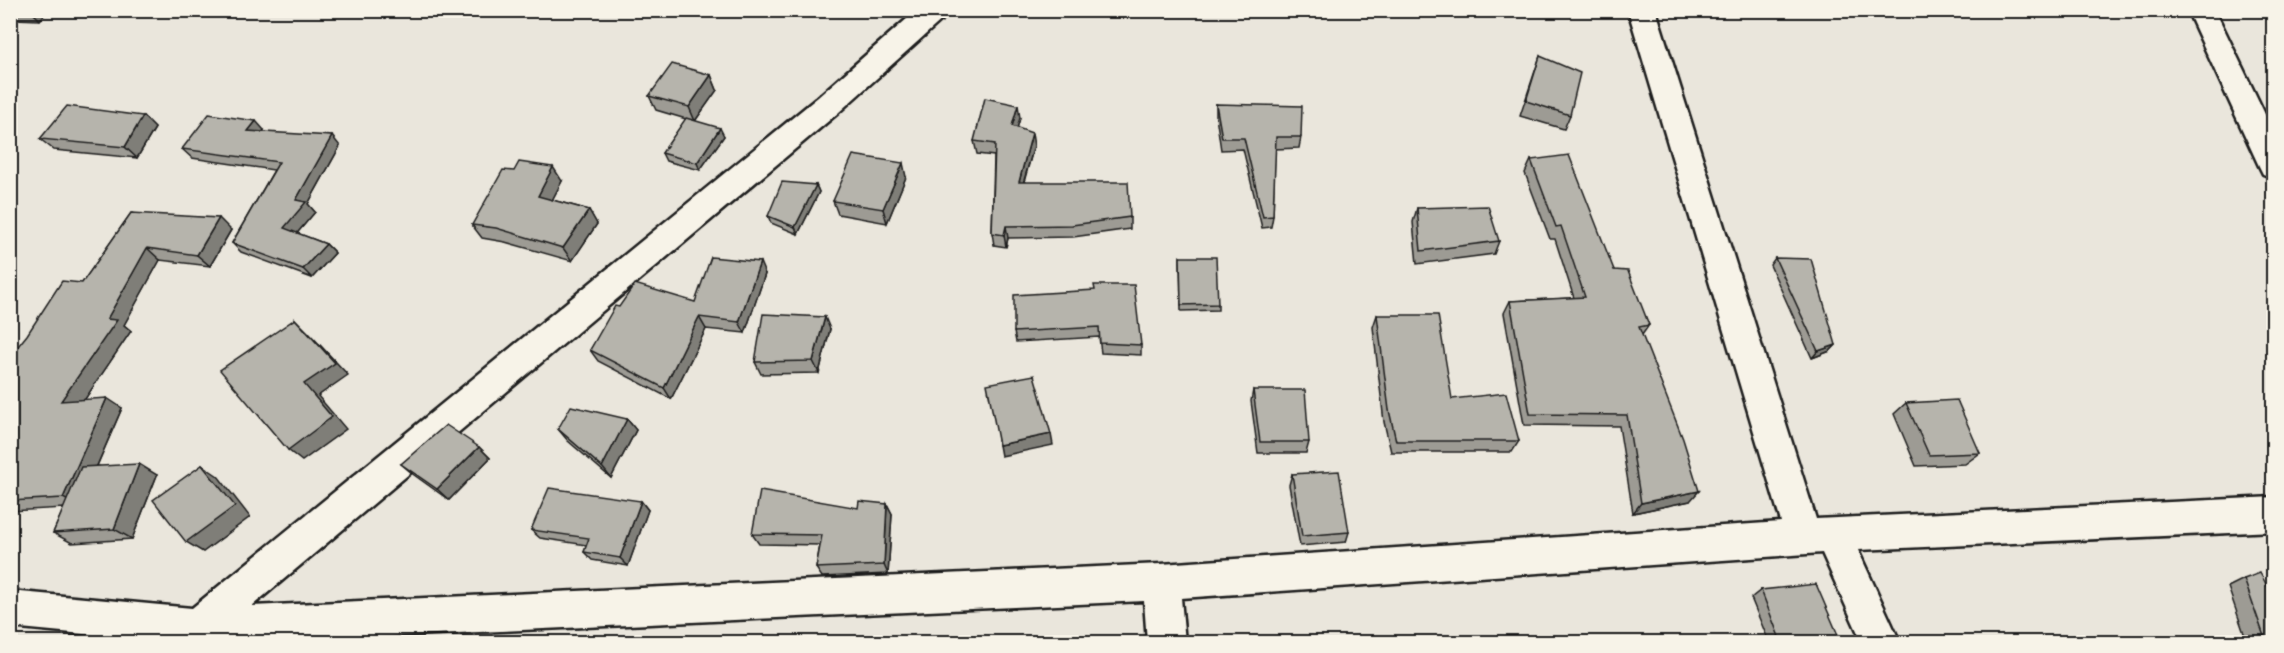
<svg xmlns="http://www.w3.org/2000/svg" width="2284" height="653" font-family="Mali,sans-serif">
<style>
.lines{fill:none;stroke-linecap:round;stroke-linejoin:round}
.minor-casing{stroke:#1c1c1c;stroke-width:5}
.minor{fill:#f7f3e8;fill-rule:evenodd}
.wall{fill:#9d9b94;stroke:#1c1c1c;stroke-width:1.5}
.shaded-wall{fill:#7f7e78;stroke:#1c1c1c;stroke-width:1.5}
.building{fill:#b6b4ac;stroke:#1c1c1c;stroke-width:1.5}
</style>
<rect width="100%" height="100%" fill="#eae6dc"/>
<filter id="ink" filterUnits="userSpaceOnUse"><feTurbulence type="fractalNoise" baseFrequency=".0167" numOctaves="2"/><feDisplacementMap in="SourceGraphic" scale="12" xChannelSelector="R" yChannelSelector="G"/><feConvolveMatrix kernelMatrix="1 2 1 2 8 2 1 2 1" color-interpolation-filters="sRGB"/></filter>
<g filter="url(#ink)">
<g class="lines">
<defs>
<g id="minor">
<polygon points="917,10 949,10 945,17 838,113 252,606 1161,564 1781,522 1628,10 1656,10 1816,519 2274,497 2274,531 1858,550 1900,642 1862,642 1822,553 1181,598 1185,642 1147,642 1144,601 262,642 167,642 10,627 10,591 192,608 818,97"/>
<polygon points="2187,10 2215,10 2274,133 2274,178 2263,174 2259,166"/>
</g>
</defs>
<use href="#minor" class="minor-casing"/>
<use href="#minor" class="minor"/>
</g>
<g class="wall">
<polygon points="10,10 48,10 40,20 14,19 10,23"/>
<polygon points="1540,56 1570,115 1564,129 1520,116"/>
<polygon points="711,75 717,90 695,121 724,136 700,170 666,161 662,153 686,119 656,110 649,96"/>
<polygon points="1216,104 1301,137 1299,148 1275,149 1273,216 1271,227 1262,228 1243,149 1221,150 1216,116"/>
<polygon points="143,116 155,128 137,158 54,150 40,139"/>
<polygon points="1020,118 1017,128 1034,146 1024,182 1130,217 1130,229 1073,237 1008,238 1006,247 994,245 992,233 994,156 977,154 974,141"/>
<polygon points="264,130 263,132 340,146 308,204 315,212 297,233 326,244 335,253 312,278 241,252 232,243 274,170 192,158 182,149"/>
<polygon points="1531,160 1614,270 1649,325 1642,335 1690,501 1633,513 1619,426 1524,425 1504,313 1510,301 1574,298 1555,239 1550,239 1525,173"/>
<polygon points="906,177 887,223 838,214 833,201"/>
<polygon points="562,181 552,200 589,210 597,224 572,261 505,242 482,238 472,225"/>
<polygon points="816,185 819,192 798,234 771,223 768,216"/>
<polygon points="1417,208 1499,241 1494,254 1417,264 1413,222"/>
<polygon points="131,213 231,230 210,266 160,260 124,325 131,331 84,400 122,408 97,466 157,475 132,539 72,543 53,533 64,508 10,511 10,356 82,283"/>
<polygon points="1180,257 1218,304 1218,310 1181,311"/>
<polygon points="1775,258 1836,345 1830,351 1812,358 1770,265"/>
<polygon points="765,274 745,333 706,329 671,399 598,361 590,350 619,307 695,302"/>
<polygon points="1095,290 1141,345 1141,355 1101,353 1099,337 1016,342 1014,332"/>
<polygon points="1377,315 1452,399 1519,441 1512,452 1391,452 1384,422 1373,327"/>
<polygon points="830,329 819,373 761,374 755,362"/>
<polygon points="1253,390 1309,442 1306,453 1258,453 1251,401"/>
<polygon points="1906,403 1980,453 1965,464 1916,466 1894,414"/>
<polygon points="627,419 636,430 611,478 568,441 558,429"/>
<polygon points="479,447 490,458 449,500 414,475 401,464"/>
<polygon points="1292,474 1349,532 1346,542 1300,546 1289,485"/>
<polygon points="641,501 648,510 628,566 592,560 584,552 587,545 540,538 531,530"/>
<polygon points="887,504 892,514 888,574 822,577 816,568 820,545 759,544 752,534 858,508"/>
<polygon points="2244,579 2274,642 2247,642 2228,587"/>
<polygon points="1761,590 1841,642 1769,642 1751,598"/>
</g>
<g class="shaded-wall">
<polygon points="30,10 48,10 40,20"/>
<polygon points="10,15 14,19 10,23"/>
<polygon points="711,75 717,90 695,121 689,107"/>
<polygon points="1018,105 1020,118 1014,139 1012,126"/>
<polygon points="143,116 155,128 137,158 125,147"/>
<polygon points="256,121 264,130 257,140 248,131"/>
<polygon points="720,128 724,136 700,170 697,163"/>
<polygon points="1032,133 1034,146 1020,194 1019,182"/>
<polygon points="332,136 340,146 308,204 315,212 293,238 284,228 296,200"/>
<polygon points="903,163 906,177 887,223 883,209"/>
<polygon points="553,167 562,181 547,210 538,196"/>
<polygon points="816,185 819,192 798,234 795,227"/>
<polygon points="589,210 597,224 572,261 563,248"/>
<polygon points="219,218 231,230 210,266 197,255"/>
<polygon points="1006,226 1008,238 1006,247 1004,235"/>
<polygon points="326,244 335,253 312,278 303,269"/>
<polygon points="147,248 160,260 124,325 131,331 77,411 61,401"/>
<polygon points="760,262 765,274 745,333 739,322"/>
<polygon points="699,317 706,329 671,399 664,388"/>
<polygon points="825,317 830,329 819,373 813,361"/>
<polygon points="295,319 308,332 348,375 318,396 346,429 302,461 288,450 304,384"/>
<polygon points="1836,345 1830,351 1812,358 1818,351"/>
<polygon points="107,398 122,408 79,507 63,498"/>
<polygon points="627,419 636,430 611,478 602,467"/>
<polygon points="1051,434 1053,445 1001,456 999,445"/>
<polygon points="479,447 490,458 449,500 437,489"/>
<polygon points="139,464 157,475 132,539 114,529"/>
<polygon points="202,465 218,476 250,517 203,552 186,542"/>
<polygon points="1699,491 1690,501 1633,513 1641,503"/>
<polygon points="641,501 648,510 628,566 620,558"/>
<polygon points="887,504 892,514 888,574 884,565"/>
</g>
<g class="building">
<polygon points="1540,56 1580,73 1570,115 1526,101"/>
<polygon points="672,64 711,75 689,107 649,96"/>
<polygon points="985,98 1018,105 1012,126 1032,133 1019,182 1128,182 1130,217 1072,225 1006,226 1004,235 992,233 995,144 974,141"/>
<polygon points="1216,104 1302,106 1301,137 1276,137 1273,216 1263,217 1244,138 1222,138"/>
<polygon points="67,106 143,116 125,147 40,139"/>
<polygon points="209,114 256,121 248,131 332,136 296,200 306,202 284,228 326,244 303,269 232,243 279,162 182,149"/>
<polygon points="686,118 720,128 697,163 662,153"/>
<polygon points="853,155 903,163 883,209 833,201"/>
<polygon points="1569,155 1614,270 1628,271 1649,325 1639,327 1683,439 1699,491 1641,503 1627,415 1530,414 1510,301 1585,297 1561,226 1556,227 1531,160"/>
<polygon points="519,162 553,167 538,196 589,210 563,248 496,228 472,225 503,170 514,171"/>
<polygon points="782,182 816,185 795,227 768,216"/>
<polygon points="1488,206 1499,241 1421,251 1417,208"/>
<polygon points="131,213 219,218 197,255 147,248 107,319 117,320 61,401 107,398 63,498 10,501 10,441 12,437 10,437 10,356 27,335 62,281 82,283"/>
<polygon points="711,257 760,262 739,322 699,317 664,388 590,350 615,306 619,307 635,284 695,302"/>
<polygon points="1180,257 1216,257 1218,304 1181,305"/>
<polygon points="1775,258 1811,259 1836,345 1818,351"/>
<polygon points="1094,285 1134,285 1141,345 1100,343 1099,327 1014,332 1014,295 1095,290"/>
<polygon points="763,314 825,317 813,361 755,362"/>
<polygon points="1377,315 1438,315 1452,399 1506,393 1519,441 1396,441 1389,410"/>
<polygon points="295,319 335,363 304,384 332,417 288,450 220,370"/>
<polygon points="1034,375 1051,434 999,445 987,384"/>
<polygon points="1253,390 1305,390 1309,442 1260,442"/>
<polygon points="1957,400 1980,453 1929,455 1906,403"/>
<polygon points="571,406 627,419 602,467 558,429"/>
<polygon points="446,425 479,447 437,489 401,464"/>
<polygon points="139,464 114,529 53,533 81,467"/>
<polygon points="202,465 235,506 186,542 153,500"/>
<polygon points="1339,471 1349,532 1302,536 1292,474"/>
<polygon points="549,488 641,501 620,558 584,552 589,538 531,530"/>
<polygon points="760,491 858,508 859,501 887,504 884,565 816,568 822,535 752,534"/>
<polygon points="2260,573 2274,598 2274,642 2266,642 2244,579"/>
<polygon points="1816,584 1841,642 1775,642 1781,642 1761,590"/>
</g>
</g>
<rect width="2284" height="653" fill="none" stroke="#f7f3e8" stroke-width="36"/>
<rect x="18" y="18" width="2248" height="617" fill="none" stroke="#1c1c1c" stroke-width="2" filter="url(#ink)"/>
</svg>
